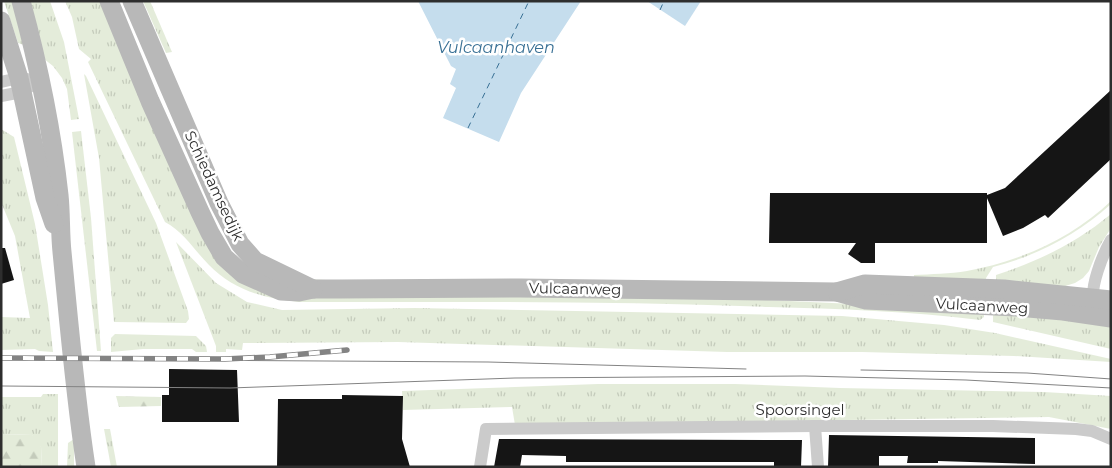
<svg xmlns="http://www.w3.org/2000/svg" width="1112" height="468" font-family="Montserrat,sans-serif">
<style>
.grass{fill:url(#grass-tufts)}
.forest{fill:url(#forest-firs)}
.water{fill:#c5dded}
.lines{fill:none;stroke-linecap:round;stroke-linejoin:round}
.ferry{stroke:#376f94;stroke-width:1;stroke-dasharray:6 5;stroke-linecap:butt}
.building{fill:#151515}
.minor{stroke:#cbcbcb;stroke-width:12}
.secondary{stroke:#b8b8b8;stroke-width:19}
.tram{stroke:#838383;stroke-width:1}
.rail-casing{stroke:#838383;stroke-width:5.5}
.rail{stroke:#fff;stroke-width:4;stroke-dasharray:11;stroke-linecap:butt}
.labels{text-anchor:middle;stroke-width:5;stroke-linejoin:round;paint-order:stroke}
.street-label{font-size:15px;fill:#2e2e2e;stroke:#fff}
.water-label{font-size:16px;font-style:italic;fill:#376f94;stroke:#fff}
</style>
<defs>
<pattern id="grass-tufts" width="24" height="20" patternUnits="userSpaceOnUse" patternTransform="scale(1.25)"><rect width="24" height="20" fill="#e4ecda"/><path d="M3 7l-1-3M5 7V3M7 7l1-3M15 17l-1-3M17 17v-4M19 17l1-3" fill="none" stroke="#c4cbbb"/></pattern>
<pattern id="forest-firs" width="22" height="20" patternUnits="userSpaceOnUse" patternTransform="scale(1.25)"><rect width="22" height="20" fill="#e4ecda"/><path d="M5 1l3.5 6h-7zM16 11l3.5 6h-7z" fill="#c4cbbb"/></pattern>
</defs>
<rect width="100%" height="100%" fill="#fff"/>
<g class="grass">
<polygon points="4,1 13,1 24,45 18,43"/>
<polygon points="27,1 50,1 64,42 79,119 71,120 67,89 62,78 53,66 39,55"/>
<path d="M65 1H101L240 276 875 305 984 312V317L980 320C910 311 839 309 769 307 612 301 455 302 299 302 265 299 233 290 209 265 194 250 184 232 165 222L88 62 91 59 79 49 72 17Z"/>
<polygon points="143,1 150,1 172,52 166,53"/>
<polygon points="84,74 86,76 156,223 188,311 189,319 186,323 114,322 99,158"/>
<polygon points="1,129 14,137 35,224 48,305 53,352 39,351 35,349 1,350 1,317 30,318 15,236 1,202"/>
<polygon points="81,131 91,218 101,351 97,351 72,132"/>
<path d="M1111 201V204C1077 235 1036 256 993 267L986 278V284L914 278V275C931 274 950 274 967 271 1020 261 1071 239 1111 201Z"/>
<path d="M1111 214V228L1099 247 1089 271 1083 278 1075 283 1062 287 996 284V275C1039 261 1076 243 1111 214Z"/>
<polygon points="176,242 216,283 247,302 282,310 415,308 842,316 944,325 995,333 1111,359 1111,362 1014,356 862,352 727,352 398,342 243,343 242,350 226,349 226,352 216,352 216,346"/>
<polygon points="993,312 1111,324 1111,349 993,322"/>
<polygon points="115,334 196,336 206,346 207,352 196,352 192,349 143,349 111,352 111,338"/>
<polygon points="598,384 735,384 840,388 1044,392 1111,396 1111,429 1049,417 515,425 512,407 403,410 402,391"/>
<polygon points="43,394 58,394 58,467 42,467 41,447 32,435 1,434 1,397 41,397"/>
<polygon points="104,429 110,429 117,467 111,467"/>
<polygon points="74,439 74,467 67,467 68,443"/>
</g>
<g class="forest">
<polygon points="116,396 161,397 161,406 119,407"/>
<polygon points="1,434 32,435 39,439 41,447 42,467 1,467"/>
</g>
<g class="water">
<polygon points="418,1 581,1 521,93 499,142 443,118 456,88 450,84 456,69 451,66"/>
<polygon points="647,1 701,1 685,26"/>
</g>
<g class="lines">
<g class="ferry">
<polyline points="660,10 664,1"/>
<polyline points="468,128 529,1"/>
</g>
</g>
<g class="building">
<polygon points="1111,90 1111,159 1048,218 1045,215 1023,228 1003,236 987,198 987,243 875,243 875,263 861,263 848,254 856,243 769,243 770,193 987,193 987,195 1005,188"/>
<polygon points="1,248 5,248 14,280 1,284"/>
<polygon points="169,369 237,370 239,422 162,422 162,395 169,395"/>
<polygon points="342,395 403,396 402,439 410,467 277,467 278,399 342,399"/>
<polygon points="829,435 1035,438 1035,464 938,461 938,463 907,463 908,456 879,456 879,467 828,467"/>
<polygon points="499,439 779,440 802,440 801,467 774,467 774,462 566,462 566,456 522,455 520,467 494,467"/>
</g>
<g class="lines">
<g class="minor">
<polyline points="1,82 19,78 27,79"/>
<polyline points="1,96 22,92 39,80"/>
<path d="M1094 304C1089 288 1103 254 1111 240"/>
<polyline points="815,426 818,467"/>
<polyline points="480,467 486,429 815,426 993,426 1076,429 1092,431 1111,439"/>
</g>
<g class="secondary">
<path d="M21 1C38 63 52 131 59 195 61 214 60 233 62 252 69 323 75 396 86 467"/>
<polyline points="109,1 150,101 200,212 210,233 224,257 243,274 281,291 299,292 313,289 339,289 520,288 837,292 866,300 1016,307 1063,311 1111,318"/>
<polyline points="132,1 219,203 240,244 255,261 313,289"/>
<polyline points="1,21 19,78 45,198 54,224"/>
<polyline points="837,292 865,284 1004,289 1111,300"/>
</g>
<g class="tram">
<polyline points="1,359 488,362 746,369"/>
<polyline points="861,370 1027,373 1111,379"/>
<polyline points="1,386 230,388 515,378 805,376 966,380 1111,388"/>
</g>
<defs>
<polyline id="rail" points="1,358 225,359 270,357 347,350"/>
</defs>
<use href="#rail" class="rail-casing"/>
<use href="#rail" class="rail"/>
</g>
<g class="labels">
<g class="street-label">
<text transform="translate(214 186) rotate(65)" y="5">Schiedamsedijk</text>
<text transform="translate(575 289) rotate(1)" y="5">Vulcaanweg</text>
<text transform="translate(982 306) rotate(3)" y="5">Vulcaanweg</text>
<text x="800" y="415">Spoorsingel</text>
</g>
<g class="water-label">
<text x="496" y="53">Vulcaanhaven</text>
</g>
</g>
<rect width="1112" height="468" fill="none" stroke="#2e2e2e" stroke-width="5"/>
</svg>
